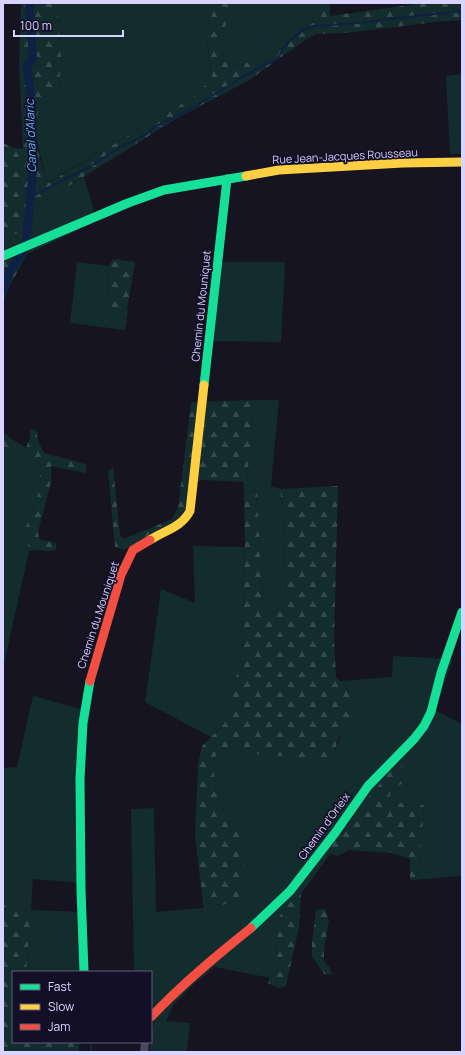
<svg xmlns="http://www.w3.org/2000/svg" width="465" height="1055" font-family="Manrope,sans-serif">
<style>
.grass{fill:#132c2d}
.forest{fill:url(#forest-firs)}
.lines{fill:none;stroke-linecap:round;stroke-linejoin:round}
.stream{stroke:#0d2144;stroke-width:2}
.canal{stroke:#0d2144;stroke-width:8}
.street{stroke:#4a4962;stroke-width:8}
.fast{stroke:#16e098;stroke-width:9}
.slow{stroke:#ffcf43;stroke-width:9}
.jam{stroke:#f24e42;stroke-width:9}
.labels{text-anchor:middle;stroke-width:3.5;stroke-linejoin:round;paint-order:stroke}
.street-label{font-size:11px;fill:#d9d4ff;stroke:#130f26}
.water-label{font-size:12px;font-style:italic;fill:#62b6ff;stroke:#130f26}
</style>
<defs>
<pattern id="forest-firs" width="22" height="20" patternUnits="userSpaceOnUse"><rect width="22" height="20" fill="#132c2d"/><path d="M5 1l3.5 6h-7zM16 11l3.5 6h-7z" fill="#354a4c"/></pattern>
</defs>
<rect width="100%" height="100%" fill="#161421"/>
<g class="grass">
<polygon points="57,3 216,3 206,31 212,79 192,98 47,183 35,133 37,113 59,90 61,58"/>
<path d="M232 3H322V14L319 21 305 26 275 51 261 58 238 66 223 61C220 44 227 19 232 3Z"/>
<polygon points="462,74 462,154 450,154 446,76"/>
<polygon points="84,177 94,211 76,231 27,254 3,261 3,240 30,225 40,204"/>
<polygon points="77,262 109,266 107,302 121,316 121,311 127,309 128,311 125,330 70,323"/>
<polygon points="221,262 285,262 281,342 213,341"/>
<polygon points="254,400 279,400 271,486 280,489 283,513 286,601 278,610 271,613 263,605 257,490 244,492 243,482 247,482"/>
<polygon points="3,448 29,455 38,462 41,484 34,507 26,527 29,551 3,669"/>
<polygon points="193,546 245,547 242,654 224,724 211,737 145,702 161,589 195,603"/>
<path d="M393 656 453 659 435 710 462 724V876L415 880 420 865 424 806 389 802 391 789 406 773 326 851 331 853 301 894 284 906 278 921 277 945 270 978 215 967 194 984 173 1005 166 1021 190 1023 187 1052H149L154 1021 151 1020V972H134L131 809 154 808 156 912 204 908 203 903 223 905 234 818 225 814 216 794 213 761 220 749 231 747 247 753H335C338 740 341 734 351 726L349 691 340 681 392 677Z"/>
<polygon points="33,696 88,711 83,759 83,883 33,879 31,910 85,912 87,972 26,972 31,911 12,910 3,904 3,768 17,767"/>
</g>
<g class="forest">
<path d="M21 3H57L61 58 59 90C55 95 40 108 38 113 30 127 42 168 48 183L192 98 212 79 206 31 216 3H232C227 19 220 45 223 61L238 66 261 58 275 51 288 37 295 32 305 26 319 21 322 14V3H330V16L423 3H462V20L436 22 345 33 316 34 305 40 248 81 179 117 40 204 30 225 27 228 3 240V143L14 148 23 149 19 65Z"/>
<polygon points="27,254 8,289 3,303 3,261"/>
<polygon points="113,259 135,262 127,309 121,311 121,316 119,318 107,302 109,266"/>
<polygon points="254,400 247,482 201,480 192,486 186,508 176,524 124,550 115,547 108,471 113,467 120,536 124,539 172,519 178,508 191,402"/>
<path d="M30 429 36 430 39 443 44 453 86 464V473L51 466V482L38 532 39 539 56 543V550C47 553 38 548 29 551L26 527 34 507 41 484 38 462 29 455 3 448V432L10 438 26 448 30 437Z"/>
<path d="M338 486 334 640 336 677C355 697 356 699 351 726L345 731 337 741 335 753 325 760 247 753 231 747 220 749 213 761 216 794 225 814 234 818 242 831 245 871 238 900 223 905 203 903 195 836 198 764 202 746 224 724 242 654 245 547 244 492 257 490 263 605 271 613 278 610 286 600 283 513 280 489Z"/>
<polygon points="403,766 406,773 402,784 391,789 389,802 424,805 420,865 415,880 410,879 410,859 392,853 349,850 337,856 325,851 391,770"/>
<polygon points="301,894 299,927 286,986 278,988 268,983 277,945 278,921 284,906"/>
<polygon points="3,904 12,910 31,911 26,972 13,972 13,1042 79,1042 79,1052 3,1052"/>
<polygon points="325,909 329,920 324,950 324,961 330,968 332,975 324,974 312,957 312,942 316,910"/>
</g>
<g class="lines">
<g class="stream">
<polyline points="29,200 35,195 91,166 120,147 145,135 155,127 192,108 249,73 277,59 288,42 302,31 313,26 347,24 462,11"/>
<polyline points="91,1042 91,1052"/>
</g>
<polyline class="canal" points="3,290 9,273 24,250 26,242 34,160 32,150 32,108 27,66 33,58 29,3"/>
<polyline class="street" points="144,1052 145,1042"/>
<g class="fast">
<polyline points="3,256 128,203 164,190 246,176"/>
<polyline points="204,385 227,179"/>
<polyline points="251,928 290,891 335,833 368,786 414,739 424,726 431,712 441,673 462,612"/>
<polyline points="84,972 81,890 80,779 83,723 90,681"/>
</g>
<g class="slow">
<polyline points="246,176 279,170 403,163 462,162"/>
<path d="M150 540C165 530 181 528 190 511L204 385"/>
</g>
<g class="jam">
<polyline points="90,681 121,575 133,550 150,540"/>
<path d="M151 1017C182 984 216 956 251 928"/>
</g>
</g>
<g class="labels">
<g class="street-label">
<text transform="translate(345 156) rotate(-3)" y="4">Rue Jean-Jacques Rousseau</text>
<text transform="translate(201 306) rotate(-84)" y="4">Chemin du Mouniquet</text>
<text transform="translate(98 615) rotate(-72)" y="4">Chemin du Mouniquet</text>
<text transform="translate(324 826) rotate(-54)" y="4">Chemin d'Orleix</text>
</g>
<g class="water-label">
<text transform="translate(31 136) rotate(-92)" y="4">Canal d'Alaric</text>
</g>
</g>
<rect width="465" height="1055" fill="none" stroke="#d9d4ff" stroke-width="8"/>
<rect x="12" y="971" width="140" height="72" fill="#130f26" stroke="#625e7d"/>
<rect x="20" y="984" width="20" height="6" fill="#16e098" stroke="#625e7d"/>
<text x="48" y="991" font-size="12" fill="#d9d4ff">Fast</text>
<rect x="20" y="1004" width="20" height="6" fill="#ffcf43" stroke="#625e7d"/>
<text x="48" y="1011" font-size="12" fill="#d9d4ff">Slow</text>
<rect x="20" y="1024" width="20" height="6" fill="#f24e42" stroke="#625e7d"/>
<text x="48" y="1031" font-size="12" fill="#d9d4ff">Jam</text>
<path d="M14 30v6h109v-6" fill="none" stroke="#d9d4ff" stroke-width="2"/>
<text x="20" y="30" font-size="12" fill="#d9d4ff" stroke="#130f26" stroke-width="3" paint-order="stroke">100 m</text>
</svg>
